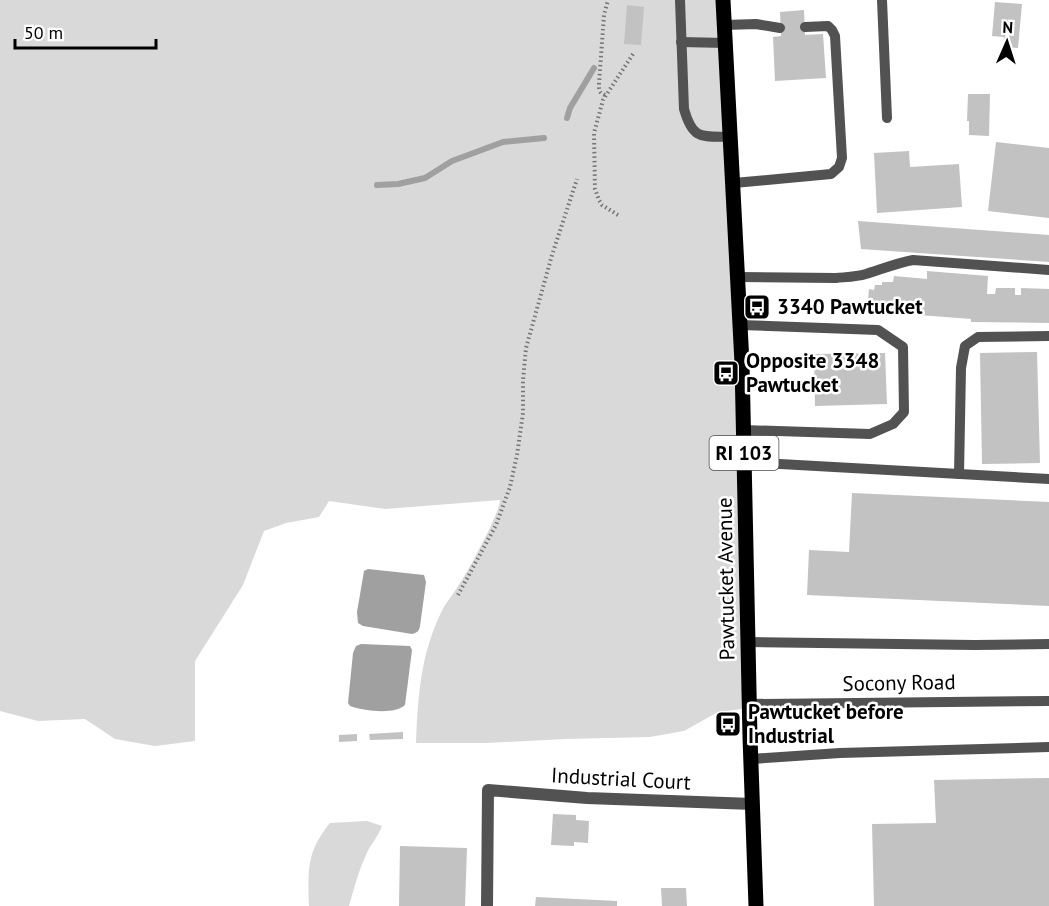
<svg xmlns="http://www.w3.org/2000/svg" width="1049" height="906" font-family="'PT Sans',sans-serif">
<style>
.green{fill:#d9d9d9}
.water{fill:#a0a0a0}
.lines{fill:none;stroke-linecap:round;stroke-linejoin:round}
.stream{stroke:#a0a0a0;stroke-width:6}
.building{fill:#c2c2c2}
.path{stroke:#747474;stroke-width:4;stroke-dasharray:1.5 3;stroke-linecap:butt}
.lane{stroke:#525252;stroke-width:10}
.street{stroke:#525252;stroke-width:12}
.primary{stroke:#000;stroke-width:15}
.labels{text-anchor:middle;stroke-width:5;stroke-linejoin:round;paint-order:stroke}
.shield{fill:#fff;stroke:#4c4c4c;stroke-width:1.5}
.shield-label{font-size:20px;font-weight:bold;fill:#000}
.poi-label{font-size:21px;font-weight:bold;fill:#000;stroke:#fff;text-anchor:start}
.street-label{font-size:21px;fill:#000;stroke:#fff}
</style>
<rect width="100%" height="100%" fill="#fff"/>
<g class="green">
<path d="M0 0H724L750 708 718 712 684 731 650 737 565 739 487 743H416C418 694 421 649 445 605 449 599 454 593 458 586 470 568 479 549 489 530 493 520 499 510 500 500L385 509 329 501 319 517 286 523 264 531 243 585 195 661V741L155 746 115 739 85 719 38 721 0 711Z"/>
<path d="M367 821 382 826C378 837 370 845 366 855 358 872 354 889 349 906H309C308 871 306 852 330 823Z"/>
</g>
<g class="water">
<path d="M368 569 424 575 426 582 420 626C419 631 417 633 412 634L363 626 358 623 357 612 364 571Z"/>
<path d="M361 644 410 646 412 650 405 705C395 715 363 711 350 706L348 703 353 653 356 646Z"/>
</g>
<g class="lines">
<g class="stream">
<polyline points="567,118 570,108 594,68"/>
<polyline points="377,185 398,184 425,178 452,161 503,142 544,138"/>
</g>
</g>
<g class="building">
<polygon points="995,2 1022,4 1018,48 1003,47 1004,37 992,36"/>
<polygon points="627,5 644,7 641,45 624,44"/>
<polygon points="804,10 805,35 823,34 826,78 775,81 773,37 781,36 780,12"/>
<polygon points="968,94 990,94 989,136 969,135 969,121 967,121"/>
<polygon points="996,142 1049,148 1049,218 988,211"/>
<polygon points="909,151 910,167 959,164 962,207 877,213 874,153"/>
<polygon points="858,221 1049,235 1049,262 861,249"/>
<polygon points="927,271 988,276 987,294 995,294 996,288 1015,288 1015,295 1021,295 1021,288 1049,289 1049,323 971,322 971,319 867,311 869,289 874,290 875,285 882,285 882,282 893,282 894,276 927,279"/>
<polygon points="1037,352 1040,463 982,464 980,353"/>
<polygon points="885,353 887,404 815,406 814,354"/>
<polygon points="852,493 1049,502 1049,606 807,595 809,550 849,552"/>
<polygon points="403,732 403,739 370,740 369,734"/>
<polygon points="357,734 357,741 339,742 339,735"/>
<polygon points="1049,778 1049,906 874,906 872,824 936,823 934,780"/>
<polygon points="553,814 576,815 576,820 589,821 588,843 574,842 574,846 551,845"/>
<polygon points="400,846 467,848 465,906 399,906"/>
<polygon points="661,888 686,888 687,906 662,906"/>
<polygon points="536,897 617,901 617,906 535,906"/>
</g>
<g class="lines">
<g class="path">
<path d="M605 95C599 93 599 90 599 84L604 15 608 0"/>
<polyline points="618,215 602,205 599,200 595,189 594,133 603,100 633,54"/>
<polyline points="458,595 496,525 510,487 517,455 523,413 523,380 526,348 552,255 577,179"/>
</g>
<g class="lane">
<path d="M680 0 684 109C693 141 702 136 731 137"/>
<polyline points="882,0 887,118"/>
<polyline points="725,25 756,24 780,28"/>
<polyline points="681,42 726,43"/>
<polyline points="734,183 831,174 839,167 842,158 835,36 832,30 828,26 805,27"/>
<path d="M738 277 836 278C846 277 856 277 866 274 882 269 897 263 913 260L1049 270"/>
<polyline points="740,325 878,330 903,347 904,412 893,424 870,434 744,430"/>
<polyline points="744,462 1049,479"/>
<polyline points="959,474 961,368 965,346 978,337 1049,336"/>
<polyline points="748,642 975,645 1049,644"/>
<polyline points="750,704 1049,701"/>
<polyline points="751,759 840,753 1049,747"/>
</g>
<polyline class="street" points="487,906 488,790 587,798 753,804"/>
<polyline class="primary" points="723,0 742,363 750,737 756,906"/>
</g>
<defs>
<symbol id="bus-square" viewBox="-11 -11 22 22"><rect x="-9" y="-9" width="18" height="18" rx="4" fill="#000" stroke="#fff"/><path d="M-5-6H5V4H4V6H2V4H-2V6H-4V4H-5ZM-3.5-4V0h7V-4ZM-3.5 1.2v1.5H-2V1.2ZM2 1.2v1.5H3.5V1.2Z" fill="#fff"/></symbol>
</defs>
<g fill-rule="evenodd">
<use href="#bus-square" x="742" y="292" width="30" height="30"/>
<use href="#bus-square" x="711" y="358" width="30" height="30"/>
<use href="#bus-square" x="713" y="709" width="30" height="30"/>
</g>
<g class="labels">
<rect class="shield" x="709.5" y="436" width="69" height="34" rx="4.5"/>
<g class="shield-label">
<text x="744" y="460">RI 103</text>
</g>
<g class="poi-label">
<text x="777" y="314">3340 Pawtucket</text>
<text x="746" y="368">Opposite 3348<tspan x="746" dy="24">Pawtucket</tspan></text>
<text x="748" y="719">Pawtucket before<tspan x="748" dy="24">Industrial</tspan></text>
</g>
<g class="street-label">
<text transform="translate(726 579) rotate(-91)" y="7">Pawtucket Avenue</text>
<text transform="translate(899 683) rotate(-1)" y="7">Socony Road</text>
<text transform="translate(621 779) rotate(3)" y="7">Industrial Court</text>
</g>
</g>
<g transform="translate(1007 42) rotate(3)" stroke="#ffffff" stroke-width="4.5" paint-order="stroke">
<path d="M0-4.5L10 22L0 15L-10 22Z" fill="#000000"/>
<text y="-9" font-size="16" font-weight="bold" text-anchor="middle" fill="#000000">N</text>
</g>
<path d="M15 39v9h141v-9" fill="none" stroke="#000000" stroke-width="3"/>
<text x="24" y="39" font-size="18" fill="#000000" stroke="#ffffff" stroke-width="4.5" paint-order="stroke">50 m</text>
</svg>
